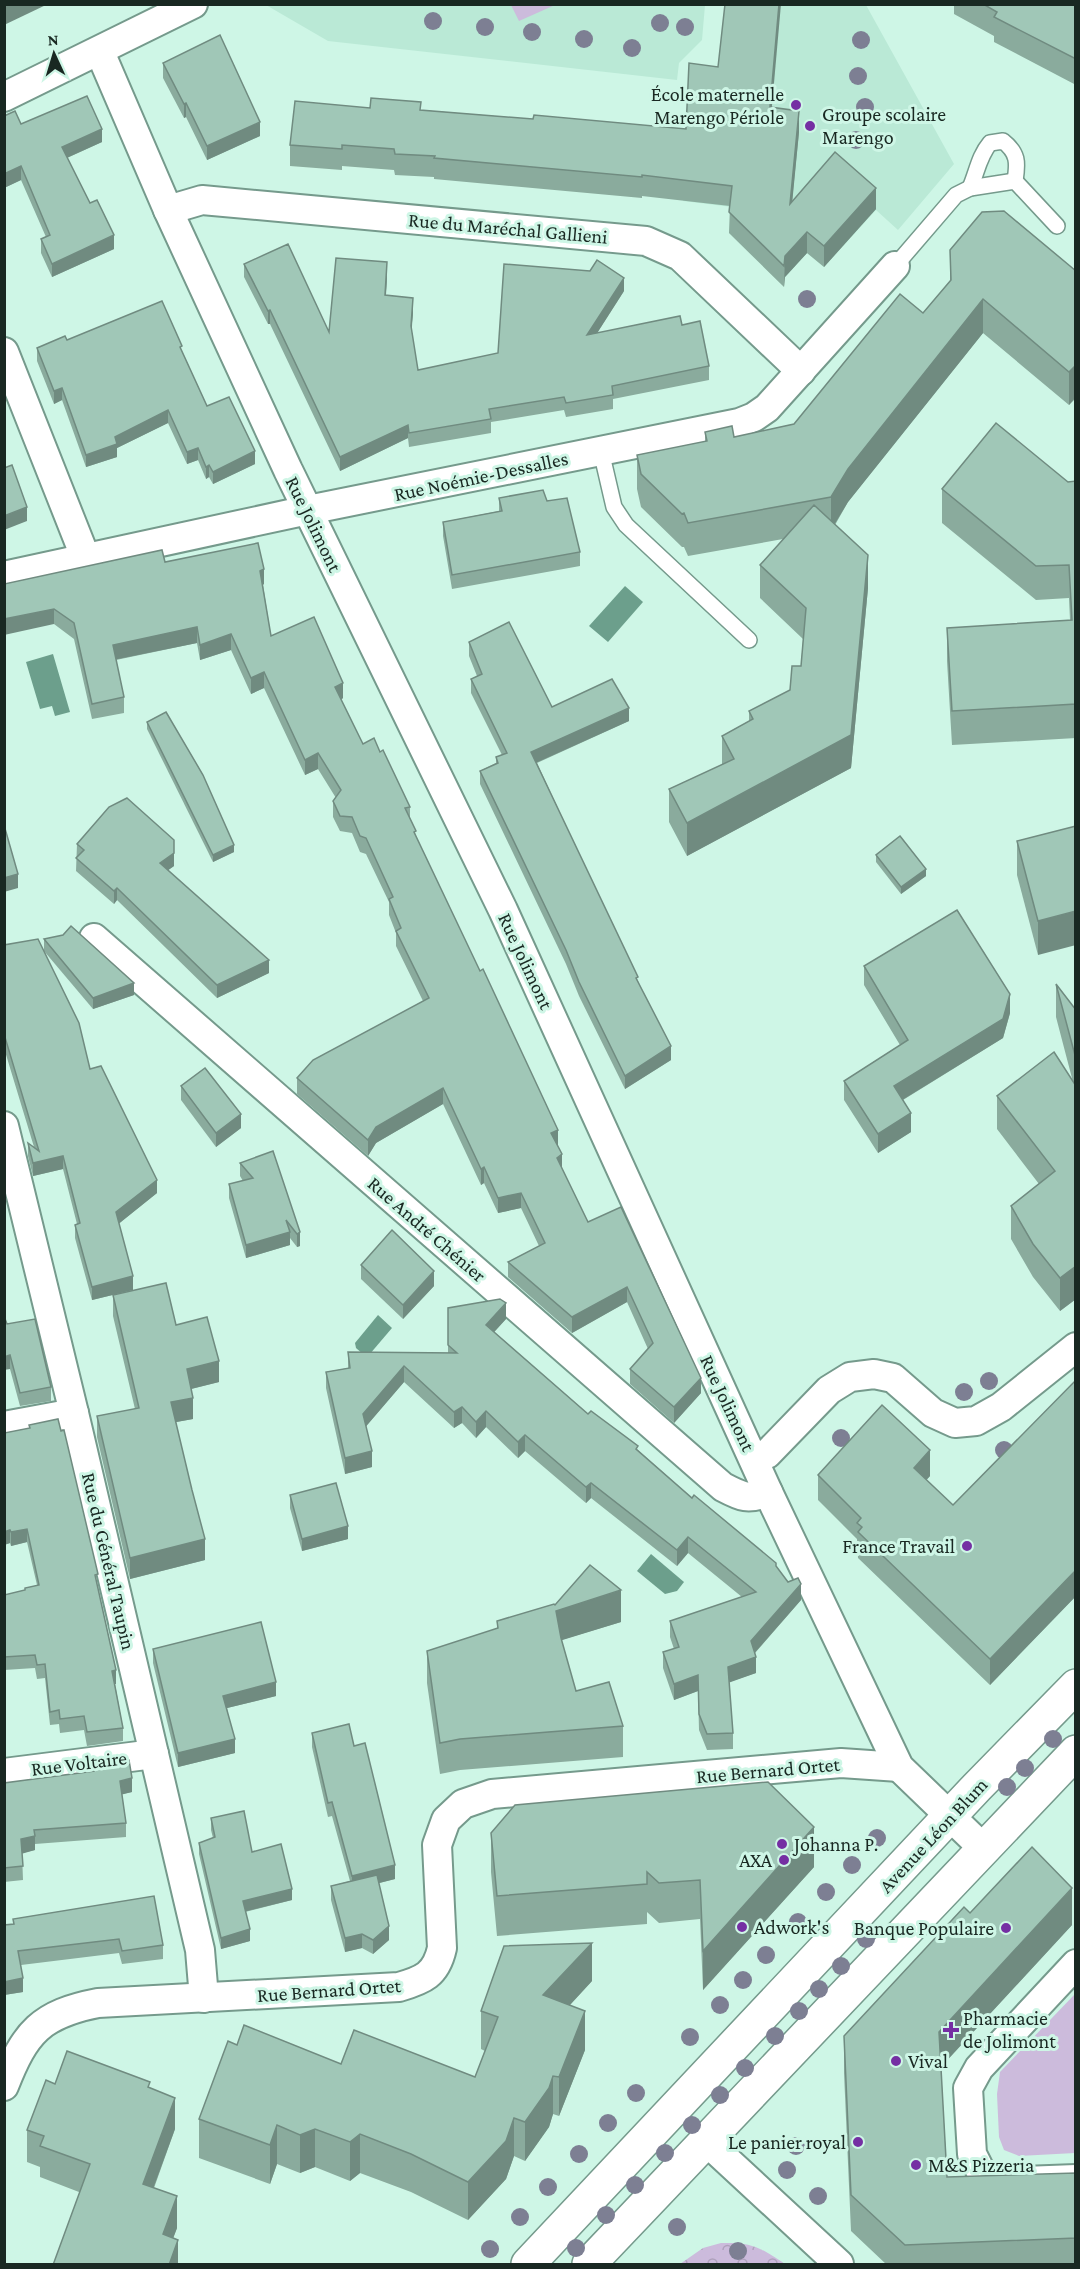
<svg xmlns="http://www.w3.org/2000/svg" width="1080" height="2269" font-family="'Crimson Pro',serif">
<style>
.built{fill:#bae9d6}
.park{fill:url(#park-crowns)}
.garden{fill:#ccbbdc}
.water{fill:#6c9f8c}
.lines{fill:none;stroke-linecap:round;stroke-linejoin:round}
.service-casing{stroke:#759a8c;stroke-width:18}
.minor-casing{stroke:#759a8c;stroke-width:32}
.primary-casing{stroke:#759a8c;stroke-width:36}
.service{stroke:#fff;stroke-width:15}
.minor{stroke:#fff;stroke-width:28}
.primary{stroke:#fff;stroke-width:33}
.tree{fill:#7d7f93}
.wall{fill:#8aab9d}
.shaded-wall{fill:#708b80}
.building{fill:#a0c7b7;stroke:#708b80;stroke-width:1.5}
.poi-dot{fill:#752fa3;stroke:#cef6e6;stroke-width:2}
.labels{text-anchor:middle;stroke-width:6;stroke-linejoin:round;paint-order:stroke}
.poi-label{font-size:20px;fill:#192822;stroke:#cef6e6;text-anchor:start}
.street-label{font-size:20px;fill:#192822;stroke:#cef6e6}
</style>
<defs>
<pattern id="park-crowns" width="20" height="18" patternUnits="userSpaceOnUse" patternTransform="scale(1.5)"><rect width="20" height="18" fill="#ccbbdc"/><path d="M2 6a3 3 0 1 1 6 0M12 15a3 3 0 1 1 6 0" fill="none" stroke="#afa1bc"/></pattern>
</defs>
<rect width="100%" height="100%" fill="#cef6e6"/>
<g class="built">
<polygon points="266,5 705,5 702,40 679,63 677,80 328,41"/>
<polygon points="728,5 866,5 954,164 898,230 876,210 824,267 807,253 780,283 729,233 732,207 683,201 718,88"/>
</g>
<path class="park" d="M721 2243C752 2242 759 2247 785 2264H680L703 2248Z"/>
<g class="garden">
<polygon points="511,5 555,5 519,21"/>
<polygon points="1075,1994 1075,2153 1019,2156 1004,2150 999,2137 997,2094 1000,2072"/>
</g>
<g class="water">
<polygon points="625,586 643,602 608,642 589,626"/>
<polygon points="53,654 70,712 55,716 52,706 40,709 26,662"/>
<polygon points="378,1315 392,1328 369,1355 364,1355 356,1348 355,1343"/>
<polygon points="651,1554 684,1582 677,1591 665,1594 637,1571"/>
</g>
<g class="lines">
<defs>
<g id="service">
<path d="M970 188C977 172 979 156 990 143L1003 141C1018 153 1018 162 1015 181"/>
<polyline points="895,266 956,195 970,188 1015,181 1057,226"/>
<polyline points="601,451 614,507 626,525 749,640"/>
</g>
<g id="minor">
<polyline points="100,52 168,210 288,470 503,910 768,1492 899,1767 983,1848"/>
<polyline points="4,97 193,4"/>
<polyline points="168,210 202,200 646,241 680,256 801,371"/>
<polyline points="4,352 86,559"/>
<polyline points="4,576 308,510 739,423 754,417 767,408 895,266"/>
<path d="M94 938 723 1487C742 1497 748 1500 768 1492"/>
<polyline points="4,1126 74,1413 200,1950 204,1998"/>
<polyline points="4,1426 74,1413"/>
<polyline points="754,1459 767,1454 829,1390 850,1377 874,1374 893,1378 933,1413 955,1423 976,1421 1001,1407 1076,1347"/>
<polyline points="4,1773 154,1754"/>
<polyline points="1076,1964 979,2068 968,2088 972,2154 981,2172 994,2182 1076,2179"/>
<path d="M4 2086C25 2032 41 2014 98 2003L399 1987C423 1980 436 1975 442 1948L437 1845 446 1820 463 1804 492 1794 841 1763 899 1767"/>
<polyline points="706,2141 839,2264"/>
</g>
<g id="primary">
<polyline points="528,2264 977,1787 1076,1686"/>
<polyline points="589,2264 1076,1752"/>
</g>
</defs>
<use href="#service" class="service-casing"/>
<use href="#minor" class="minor-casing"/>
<use href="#primary" class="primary-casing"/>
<use href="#service" class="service"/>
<use href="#minor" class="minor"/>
<use href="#primary" class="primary"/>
</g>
<g class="tree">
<circle cx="433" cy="21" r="9"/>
<circle cx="660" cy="23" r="9"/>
<circle cx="485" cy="27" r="9"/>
<circle cx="685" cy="27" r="9"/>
<circle cx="532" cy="32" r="9"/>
<circle cx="584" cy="39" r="9"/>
<circle cx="861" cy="40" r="9"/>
<circle cx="632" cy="48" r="9"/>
<circle cx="858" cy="76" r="9"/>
<circle cx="865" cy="107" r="9"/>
<circle cx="856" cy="140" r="9"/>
<circle cx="807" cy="299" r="9"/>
<circle cx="989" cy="1381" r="9"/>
<circle cx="964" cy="1392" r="9"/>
<circle cx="841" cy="1438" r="9"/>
<circle cx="1004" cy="1450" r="9"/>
<circle cx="1053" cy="1739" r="9"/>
<circle cx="1025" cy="1768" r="9"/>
<circle cx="1007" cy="1787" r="9"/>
<circle cx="877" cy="1838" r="9"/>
<circle cx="852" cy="1865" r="9"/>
<circle cx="826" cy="1892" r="9"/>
<circle cx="798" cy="1922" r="9"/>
<circle cx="866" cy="1939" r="9"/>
<circle cx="766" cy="1955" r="9"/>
<circle cx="841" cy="1966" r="9"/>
<circle cx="743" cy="1980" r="9"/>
<circle cx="819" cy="1989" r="9"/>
<circle cx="720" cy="2005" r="9"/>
<circle cx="799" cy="2011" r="9"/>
<circle cx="775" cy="2036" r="9"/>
<circle cx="690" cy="2037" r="9"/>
<circle cx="745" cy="2068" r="9"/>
<circle cx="636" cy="2093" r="9"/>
<circle cx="720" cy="2095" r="9"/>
<circle cx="608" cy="2123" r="9"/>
<circle cx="692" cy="2125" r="9"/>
<circle cx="796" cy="2146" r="9"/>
<circle cx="665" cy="2153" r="9"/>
<circle cx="579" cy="2154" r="9"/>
<circle cx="787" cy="2170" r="9"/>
<circle cx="635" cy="2185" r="9"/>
<circle cx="548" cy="2187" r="9"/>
<circle cx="818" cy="2196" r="9"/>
<circle cx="606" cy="2215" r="9"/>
<circle cx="520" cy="2217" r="9"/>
<circle cx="677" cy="2227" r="9"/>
<circle cx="576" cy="2248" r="9"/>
<circle cx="490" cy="2249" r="9"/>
<circle cx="738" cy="2251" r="9"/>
</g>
<g class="wall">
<polygon points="954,4 1076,4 1076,85 994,42 994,36 954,14"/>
<polygon points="163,63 260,136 207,160 186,117 184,118 163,78"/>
<polygon points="772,107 799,132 792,201 876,209 824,267 807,253 785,277 784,287 729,233 730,206 642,196 642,198 434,179 434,177 395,175 394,170 342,166 342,170 290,166 290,145 370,108 421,110 533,119 686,129"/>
<polygon points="4,116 21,124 102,142 67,158 114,249 52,277 41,253 41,239 46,237 21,180 4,188"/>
<polygon points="950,250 1076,271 1076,398 1069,405 983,333 848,502 835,525 868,588 851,768 687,856 669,822 669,789 722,765 722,736 749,721 749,711 790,690 801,666 803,639 760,598 760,565 783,539 688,556 684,547 682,547 641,507 637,489 637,455 705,442 705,432 734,437 794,424 923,313 950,281"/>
<polygon points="244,264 329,332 387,276 386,296 413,312 411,331 418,370 498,353 624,291 597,333 682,325 709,366 709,380 613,399 613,409 566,417 564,410 491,422 491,433 409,447 408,438 340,471 270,324 268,324 244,277"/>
<polygon points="67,340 182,352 207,406 255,464 213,484 209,477 206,479 198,460 187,464 168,423 117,448 117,457 86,467 62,400 54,404 37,361 37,348"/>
<polygon points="1076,481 1076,738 952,745 947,661 947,628 1070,620 1069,598 1036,600 942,523 942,489"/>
<polygon points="499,498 547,501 580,552 580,566 452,589 443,536 443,522 499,511"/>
<polygon points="165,562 264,584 263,585 271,636 343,698 341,700 363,744 380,752 410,807 410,818 416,836 558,1146 557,1146 562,1169 588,1222 701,1393 674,1423 630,1384 630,1369 648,1349 627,1302 572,1333 508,1277 508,1262 539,1246 521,1208 498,1213 484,1183 481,1185 443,1104 376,1143 368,1156 297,1094 297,1078 423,1001 396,946 396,933 389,915 389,902 366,854 360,852 352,833 340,831 333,817 333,801 336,798 318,769 305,775 264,688 251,694 231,650 200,660 197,643 116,660 124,697 124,713 92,719 74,639 54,624 4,584"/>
<polygon points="469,642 552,707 629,721 537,763 638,981 671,1060 625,1089 579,996 566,964 480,784 480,771 496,763 496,757 502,755 471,693 471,679 477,676 469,656"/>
<polygon points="147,722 234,852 213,862 147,729"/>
<polygon points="1076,826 1038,955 1017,875 1017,841"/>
<polygon points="77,844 174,866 168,870 269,973 217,998 117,900 114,904 76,871"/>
<polygon points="876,855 926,876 901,894 876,862"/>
<polygon points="44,939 134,995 93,1009 44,951"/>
<polygon points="4,945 90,1069 157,1193 118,1224 133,1290 92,1300 75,1238 75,1225 77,1224 63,1169 33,1176 28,1156 28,1143 34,1147 4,1048"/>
<polygon points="864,966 1010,1013 1003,1038 903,1100 911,1132 878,1153 844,1100 844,1081 900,1045 864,985"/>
<polygon points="1056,984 1076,1010 1076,1299 1060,1311 1033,1277 1011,1239 1011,1206 1039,1184 997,1129 997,1096 1073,1082 1056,1017"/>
<polygon points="181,1086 241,1128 216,1147 181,1100"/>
<polygon points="240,1163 300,1232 300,1246 297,1247 290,1238 290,1245 246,1258 229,1198 229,1184 243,1181 240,1176"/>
<polygon points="361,1265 434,1286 403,1319 361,1279"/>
<polygon points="113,1295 176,1325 219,1382 191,1389 193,1419 176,1422 205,1560 130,1579 97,1437 97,1416 135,1409 113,1316"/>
<polygon points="448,1308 506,1319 494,1332 588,1414 638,1450 692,1498 776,1567 801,1600 755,1653 756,1673 729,1682 733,1733 733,1749 707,1750 699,1730 698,1691 674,1700 663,1668 663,1652 674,1649 670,1637 670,1621 742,1597 688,1553 677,1566 591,1498 586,1503 525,1451 518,1458 486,1427 476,1438 462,1423 454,1428 404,1382 366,1426 372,1467 345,1474 326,1388 326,1372 348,1368 348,1352 448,1353"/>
<polygon points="7,1324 51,1387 51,1401 20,1406 10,1369"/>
<polygon points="1076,1380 1076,1596 990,1685 858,1558 857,1539 818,1500 818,1475 930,1476 926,1480 953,1505"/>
<polygon points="29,1425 98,1587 116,1684 115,1684 123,1728 123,1741 87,1746 84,1730 60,1733 59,1724 50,1725 45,1678 37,1679 35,1668 4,1670 4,1595 25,1590 37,1585 27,1542 11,1546 10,1543 4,1545 29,1429"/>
<polygon points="290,1495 348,1539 302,1551 290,1508"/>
<polygon points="555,1605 621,1622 561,1640 576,1691 623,1726 623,1757 460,1770 440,1774 427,1683 427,1651 497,1629 497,1621"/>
<polygon points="153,1649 276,1696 227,1708 235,1753 178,1767 153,1663"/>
<polygon points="312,1733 354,1746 395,1879 379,1883 389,1940 373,1954 362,1948 345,1952 331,1900 331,1886 350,1881 332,1816 328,1817 312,1747"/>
<polygon points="93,1764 132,1792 122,1794 126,1823 126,1837 35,1844 35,1850 22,1853 23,1880 4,1882 4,1783 93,1771"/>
<polygon points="211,1818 252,1852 292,1900 245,1912 250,1941 221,1949 199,1854 199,1843 213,1838 211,1830"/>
<polygon points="491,1833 814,1867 703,1990 700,1919 659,1923 647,1912 647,1924 497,1936 491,1872"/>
<polygon points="970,1913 1072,1925 941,2067 947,2177 1076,2173 1076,2265 887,2265 851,2231 844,2073 844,2036"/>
<polygon points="13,1919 163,1945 163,1959 122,1964 119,1953 21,1965 23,1992 4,1995 4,1925 13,1924"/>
<polygon points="592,1981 570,2005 585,2050 559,2116 553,2114 549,2127 525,2161 514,2156 506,2179 468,2220 411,2192 360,2173 350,2181 315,2167 300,2173 277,2164 270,2184 199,2158 199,2119 237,2045 341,2064 475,2077 485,2051 481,2049 481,2011"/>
<polygon points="55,2084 150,2088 175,2129 154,2188 177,2228 173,2238 178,2265 79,2192 40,2177 40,2167 27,2162 27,2130"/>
</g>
<g class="shaded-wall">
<polygon points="10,4 48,4 4,25 4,7"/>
<polygon points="779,4 781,4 770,128 770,107"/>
<polygon points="186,103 186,117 184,118 184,104"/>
<polygon points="799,111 799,132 790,225 790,204"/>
<polygon points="260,122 260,136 207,160 207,146"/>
<polygon points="102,129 102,142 62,160 62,147"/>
<polygon points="21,166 21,180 4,188 4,174"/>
<polygon points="876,188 876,209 824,267 824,246"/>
<polygon points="807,232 807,253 785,277 784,287 785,256"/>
<polygon points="114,235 114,249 52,277 52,264"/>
<polygon points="387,262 387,276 385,309 385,295"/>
<polygon points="624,278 624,291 587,349 587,335"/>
<polygon points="413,298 413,312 411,340 411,326"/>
<polygon points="983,299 983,333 848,502 831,530 831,497 848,469"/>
<polygon points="270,310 270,324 268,324 268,311"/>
<polygon points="1075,364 1075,398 1069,405 1069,372"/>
<polygon points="62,388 62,400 54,404 54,391"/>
<polygon points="168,410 168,423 117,448 117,457 86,467 86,455 115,437"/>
<polygon points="408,425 408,438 340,471 340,457"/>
<polygon points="198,448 198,460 187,464 187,452"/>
<polygon points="255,451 255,464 213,484 213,472"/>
<polygon points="209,465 209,477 206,479 206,467"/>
<polygon points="27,507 27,521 4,530 4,516"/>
<polygon points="868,555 868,588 851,768 687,856 687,823 851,735"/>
<polygon points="264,569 264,584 260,586 260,571"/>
<polygon points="54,609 54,624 4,635 4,619"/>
<polygon points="197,627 197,643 113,660 113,645"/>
<polygon points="231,634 231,650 200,660 200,645"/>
<polygon points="264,672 264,688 251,694 251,678"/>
<polygon points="343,683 343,698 335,703 335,687"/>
<polygon points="629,708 629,721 531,765 531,752"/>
<polygon points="318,753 318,769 305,775 305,760"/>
<polygon points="234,845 234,852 213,862 213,855"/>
<polygon points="174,853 174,866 160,876 160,863"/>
<polygon points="926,869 926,876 901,894 901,887"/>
<polygon points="18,874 18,888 4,892 4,878"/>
<polygon points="117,888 117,900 114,904 114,891"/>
<polygon points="1076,911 1076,945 1038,955 1038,921"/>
<polygon points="269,960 269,973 217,998 217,985"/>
<polygon points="134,983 134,995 93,1009 93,998"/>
<polygon points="1010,994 1010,1013 1003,1038 894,1105 894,1086"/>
<polygon points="671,1046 671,1060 625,1089 625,1076"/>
<polygon points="443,1088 443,1104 376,1143 368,1156 368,1140 376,1127"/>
<polygon points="911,1113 911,1132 878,1153 878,1134"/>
<polygon points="241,1114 241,1128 216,1147 216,1133"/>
<polygon points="558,1130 558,1146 551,1149 551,1133"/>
<polygon points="562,1154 562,1170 557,1158"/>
<polygon points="63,1156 63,1169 33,1176 33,1163"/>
<polygon points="484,1167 484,1183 481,1185 481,1169"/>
<polygon points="157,1180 157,1193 116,1226 116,1212"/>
<polygon points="521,1193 521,1208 498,1213 498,1198"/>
<polygon points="290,1232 290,1245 246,1258 246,1245"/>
<polygon points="300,1232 300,1246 297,1247 297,1234"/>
<polygon points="1076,1266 1076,1299 1060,1311 1060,1278"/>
<polygon points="434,1271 434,1286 403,1319 403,1305"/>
<polygon points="133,1276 133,1290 92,1300 92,1287"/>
<polygon points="627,1287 627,1302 572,1333 572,1317"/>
<polygon points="506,1303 506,1319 486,1341 486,1325"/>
<polygon points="10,1355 10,1369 4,1370 4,1357"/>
<polygon points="219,1361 219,1382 187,1390 187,1369"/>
<polygon points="404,1366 404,1382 363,1430 363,1414"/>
<polygon points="701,1378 701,1393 674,1423 674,1407"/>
<polygon points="193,1398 193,1419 171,1423 171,1402"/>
<polygon points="462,1407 462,1423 454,1428 454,1412"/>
<polygon points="486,1411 486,1427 476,1438 476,1422"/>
<polygon points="525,1435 525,1451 518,1458 518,1442"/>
<polygon points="930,1450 930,1476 914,1494 914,1468"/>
<polygon points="372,1451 372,1467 345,1474 345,1458"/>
<polygon points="591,1483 591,1498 586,1503 586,1487"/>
<polygon points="348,1526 348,1539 302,1551 302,1539"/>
<polygon points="27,1529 27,1542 11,1546 11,1532"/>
<polygon points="10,1530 10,1543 4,1545 4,1532"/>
<polygon points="688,1537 688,1553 677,1566 677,1550"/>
<polygon points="205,1539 205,1560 130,1579 130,1558"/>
<polygon points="1076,1570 1076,1596 990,1685 990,1659"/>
<polygon points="801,1584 801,1600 751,1657 751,1641"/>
<polygon points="621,1590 621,1622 556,1642 556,1611"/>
<polygon points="756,1657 756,1673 728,1683 728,1667"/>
<polygon points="116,1670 116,1684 112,1684 112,1671"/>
<polygon points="698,1675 698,1691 674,1700 674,1684"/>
<polygon points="276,1682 276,1696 223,1709 223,1696"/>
<polygon points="235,1739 235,1753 178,1767 178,1753"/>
<polygon points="132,1778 132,1792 120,1795 120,1781"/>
<polygon points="814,1827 814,1867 703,1990 703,1951"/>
<polygon points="35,1836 35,1850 21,1854 21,1839"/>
<polygon points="395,1865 395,1879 352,1890 352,1876"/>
<polygon points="1072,1888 1072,1925 939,2069 939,2032"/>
<polygon points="292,1889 292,1900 243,1912 243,1901"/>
<polygon points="389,1926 389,1940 373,1954 373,1940"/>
<polygon points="250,1929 250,1941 221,1949 221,1938"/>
<polygon points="362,1934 362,1948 345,1952 345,1938"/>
<polygon points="592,1943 592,1981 543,2034 543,1995"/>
<polygon points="23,1978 23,1992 4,1995 4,1982"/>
<polygon points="585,2011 585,2050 559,2116 559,2077"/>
<polygon points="553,2076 553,2114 549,2127 525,2161 525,2122"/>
<polygon points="175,2098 175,2129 143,2216 143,2184"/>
<polygon points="514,2118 514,2156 506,2179 468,2220 468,2182"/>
<polygon points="277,2125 277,2164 270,2184 270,2145"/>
<polygon points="315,2129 315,2167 300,2173 300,2135"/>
<polygon points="360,2134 360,2173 350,2181 350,2142"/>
<polygon points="177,2196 177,2228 163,2265 163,2234"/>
<polygon points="178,2240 178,2265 169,2265"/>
</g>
<g class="building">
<polygon points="725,4 779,4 770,107 799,111 790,204 835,152 876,188 824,246 807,232 785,256 784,266 729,212 732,186 642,175 642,177 434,158 435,156 395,154 394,149 342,145 342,149 290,145 295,101 370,108 371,98 421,102 420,110 533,119 534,115 686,129 689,63 718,67"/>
<polygon points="983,4 1076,4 1076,59 994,17 997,12"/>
<polygon points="220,35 260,122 207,146 186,103 184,104 163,63"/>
<polygon points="87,96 102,129 62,147 90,203 97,200 114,235 52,264 41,239 50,235 21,166 4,174 4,116 15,111 21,124"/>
<polygon points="1004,211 1076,271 1076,365 1069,372 983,299 848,469 831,497 688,523 684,513 682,514 641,474 637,455 707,441 705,432 732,426 734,437 794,424 900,294 923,313 951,280 950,250 982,212"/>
<polygon points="288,244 329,332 336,258 387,262 385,295 413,298 411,326 418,370 498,353 504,264 590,271 597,260 624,278 587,335 680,316 682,325 700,321 709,366 612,386 613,395 566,403 564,397 489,409 491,419 409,433 408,425 340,457 270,310 268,311 244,264"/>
<polygon points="162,301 182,346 180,347 207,406 229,397 255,451 213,472 209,465 206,467 198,448 187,452 168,410 115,437 117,444 86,455 62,388 54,391 37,348 65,336 67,340"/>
<polygon points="996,423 1068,482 1076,481 1076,704 952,711 947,628 1072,620 1069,565 1036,566 942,489"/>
<polygon points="12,465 27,507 4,516 4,468"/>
<polygon points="543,490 547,501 567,498 580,552 452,575 443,522 502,511 499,498"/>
<polygon points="814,505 868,555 851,735 687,823 669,789 734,759 722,736 753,719 749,711 790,690 792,666 801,666 806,608 760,565"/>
<polygon points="258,543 264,569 260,571 271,636 314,617 343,683 335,687 363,744 374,738 380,752 383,750 410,807 405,808 416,831 414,832 480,971 483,969 558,1130 551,1133 562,1154 557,1158 588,1222 621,1207 701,1378 674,1407 630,1369 653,1343 627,1287 572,1317 508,1262 545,1243 521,1193 498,1198 484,1167 481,1169 443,1088 376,1127 368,1140 297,1078 313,1060 429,998 396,931 401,928 389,899 393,897 366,838 360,836 352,817 340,816 333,801 341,790 318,753 305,760 264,672 251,678 231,634 200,645 197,627 113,645 124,697 92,704 74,623 54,609 4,619 4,584 162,550 165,562"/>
<polygon points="509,622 552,707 612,679 629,708 531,752 638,977 636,978 671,1046 625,1076 579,982 566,950 480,771 498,763 496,757 507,753 471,679 482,674 469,642"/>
<polygon points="166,712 203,775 234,845 213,855 147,722"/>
<polygon points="127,798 174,840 174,853 160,863 269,960 217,985 117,888 114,891 76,858 84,850 77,844 109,807"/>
<polygon points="4,825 18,874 4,878"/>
<polygon points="1076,826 1076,911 1038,921 1017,841"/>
<polygon points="900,836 926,869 901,887 876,855"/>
<polygon points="957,910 1010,994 1003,1019 894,1086 911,1113 878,1134 844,1081 908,1040 864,966"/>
<polygon points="71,926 134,983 93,998 44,939 63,935"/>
<polygon points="38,939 79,1023 90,1069 101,1066 157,1180 116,1212 133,1276 92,1287 75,1225 80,1223 63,1156 33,1163 28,1143 39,1151 4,1034 4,945"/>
<polygon points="1056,984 1076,1010 1076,1059"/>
<polygon points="1054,1052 1076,1086 1076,1266 1060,1278 1033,1244 1011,1206 1055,1171 997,1096"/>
<polygon points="205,1068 241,1114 216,1133 181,1086"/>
<polygon points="273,1151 300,1232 297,1234 286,1220 290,1232 246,1245 229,1184 253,1178 240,1163"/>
<polygon points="392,1230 434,1271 403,1305 361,1265"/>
<polygon points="166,1283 176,1325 207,1317 219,1361 187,1369 193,1398 171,1402 192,1490 205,1539 130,1558 97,1416 139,1408 113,1295"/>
<polygon points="500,1299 506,1303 486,1325 588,1414 591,1411 638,1446 636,1449 692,1498 694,1495 776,1563 776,1566 788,1582 798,1578 801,1584 751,1641 756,1657 728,1667 733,1733 707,1734 699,1714 698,1675 674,1684 663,1652 679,1647 670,1621 756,1592 688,1537 677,1550 591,1483 586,1487 525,1435 518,1442 486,1411 476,1422 462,1407 454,1412 404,1366 363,1414 372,1451 345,1458 326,1372 350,1368 348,1352 457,1353 448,1345 448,1308"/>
<polygon points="4,1316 7,1324 35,1319 51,1387 20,1393 10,1355 4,1357"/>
<polygon points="1076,1380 1076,1570 990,1659 858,1532 862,1527 857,1523 861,1518 818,1475 882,1405 930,1450 914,1468 953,1505"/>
<polygon points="58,1419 61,1431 64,1430 98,1574 95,1575 116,1670 112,1671 123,1728 87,1732 84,1716 60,1719 59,1710 50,1712 45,1664 37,1665 35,1655 4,1657 4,1595 25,1590 25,1588 39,1585 27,1529 11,1532 10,1530 4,1532 4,1433 30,1428 29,1425"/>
<polygon points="336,1483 348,1526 302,1539 290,1495"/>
<polygon points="590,1565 621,1590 556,1611 561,1638 576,1691 609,1682 623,1726 460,1739 440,1743 427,1651 498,1628 497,1621 554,1604 555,1605"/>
<polygon points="261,1622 276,1682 223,1696 235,1739 178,1753 153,1649"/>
<polygon points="349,1724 354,1746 365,1743 395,1865 352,1876 332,1802 328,1803 312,1733"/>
<polygon points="129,1760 132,1778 120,1781 126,1823 34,1830 35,1836 21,1839 23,1866 4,1868 4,1783 94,1771 93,1764"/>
<polygon points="768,1782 814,1827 703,1951 700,1880 659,1883 647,1872 647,1884 497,1896 491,1833 515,1805"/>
<polygon points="244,1811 252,1852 281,1844 292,1889 243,1901 250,1929 221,1938 199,1843 215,1837 211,1818"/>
<polygon points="1032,1847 1072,1888 939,2032 947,2177 1076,2173 1076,2238 905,2245 851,2195 844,2036 964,1907 970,1913"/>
<polygon points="377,1875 389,1926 373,1940 362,1934 345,1938 331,1886"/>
<polygon points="154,1896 163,1945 122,1951 119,1939 18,1951 23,1978 4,1982 4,1925 14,1924 13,1919"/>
<polygon points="592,1943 543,1995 585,2011 559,2077 553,2076 549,2088 525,2122 514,2118 506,2141 468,2182 411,2154 360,2134 350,2142 315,2129 300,2135 277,2125 270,2145 199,2119 228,2041 237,2045 244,2025 341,2064 354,2030 475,2077 498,2017 481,2011 504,1946"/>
<polygon points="67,2051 150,2082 148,2087 175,2098 143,2184 177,2196 163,2234 178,2240 169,2265 53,2265 90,2164 40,2146 44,2136 27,2130 46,2080 55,2084"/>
</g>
<g class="poi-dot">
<circle cx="796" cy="105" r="6"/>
<circle cx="810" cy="126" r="6"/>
<circle cx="967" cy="1546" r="6"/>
<circle cx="782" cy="1844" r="6"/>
<circle cx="784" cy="1860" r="6"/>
<circle cx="742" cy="1927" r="6"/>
<circle cx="1006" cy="1928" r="6"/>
<path d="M948 2021h6v6h6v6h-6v6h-6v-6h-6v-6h6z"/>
<circle cx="896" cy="2061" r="6"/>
<circle cx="858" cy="2142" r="6"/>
<circle cx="916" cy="2165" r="6"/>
</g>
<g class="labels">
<g class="poi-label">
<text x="784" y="101" text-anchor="end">École maternelle<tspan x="784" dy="23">Marengo Périole</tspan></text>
<text x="822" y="121">Groupe scolaire<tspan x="822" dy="23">Marengo</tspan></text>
<text x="955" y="1553" text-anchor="end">France Travail</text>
<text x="794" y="1851">Johanna P.</text>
<text x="772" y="1867" text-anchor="end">AXA</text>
<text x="754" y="1934">Adwork's</text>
<text x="994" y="1935" text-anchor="end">Banque Populaire</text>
<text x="963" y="2025">Pharmacie<tspan x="963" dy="23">de Jolimont</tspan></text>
<text x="908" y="2068">Vival</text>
<text x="846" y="2149" text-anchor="end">Le panier royal</text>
<text x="928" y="2172">M&amp;S Pizzeria</text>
</g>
<g class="street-label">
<text transform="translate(508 228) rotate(5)" y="7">Rue du Maréchal Gallieni</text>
<text transform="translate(481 476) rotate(-12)" y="7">Rue Noémie-Dessalles</text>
<text transform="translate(314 524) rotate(64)" y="7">Rue Jolimont</text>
<text transform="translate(526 961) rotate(65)" y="7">Rue Jolimont</text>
<text transform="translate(427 1229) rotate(41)" y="7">Rue André Chénier</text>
<text transform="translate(728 1403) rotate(65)" y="7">Rue Jolimont</text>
<text transform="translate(109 1561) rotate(77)" y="7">Rue du Général Taupin</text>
<text transform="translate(79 1763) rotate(-7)" y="7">Rue Voltaire</text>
<text transform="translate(768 1770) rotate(-5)" y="7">Rue Bernard Ortet</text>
<text transform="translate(933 1835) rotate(-47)" y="7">Avenue Léon Blum</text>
<text transform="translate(329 1990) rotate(-4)" y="7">Rue Bernard Ortet</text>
</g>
</g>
<rect width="1080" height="2269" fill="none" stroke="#192822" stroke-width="12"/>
<g transform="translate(54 54) rotate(356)" stroke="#cef6e6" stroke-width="4.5" paint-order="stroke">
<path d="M0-4.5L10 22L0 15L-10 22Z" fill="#192822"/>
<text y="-9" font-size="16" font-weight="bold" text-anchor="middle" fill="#192822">N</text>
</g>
</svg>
